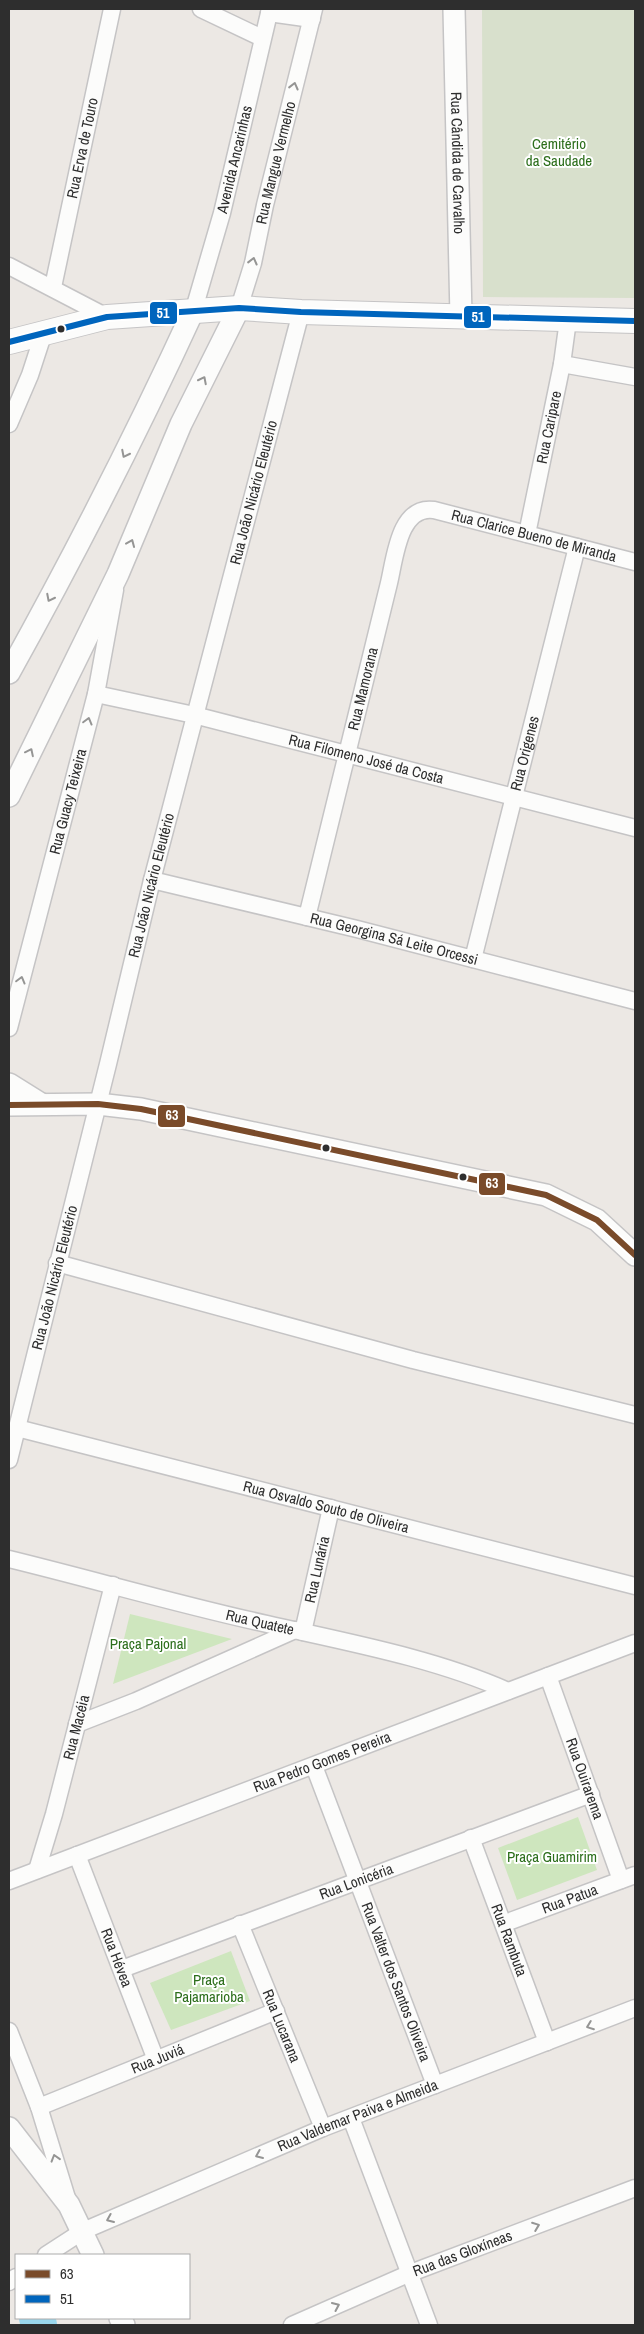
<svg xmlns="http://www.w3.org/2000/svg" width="644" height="2334" font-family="'Archivo Narrow',sans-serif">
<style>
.green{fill:#cee6be}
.cemetery{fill:#d8e0cc}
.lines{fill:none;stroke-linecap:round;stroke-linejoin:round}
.river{stroke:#99d6ec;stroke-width:34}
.minor-casing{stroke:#c5c4c5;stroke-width:19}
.tertiary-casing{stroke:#c5c4c5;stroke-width:24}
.secondary-casing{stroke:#c5c4c5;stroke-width:26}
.minor{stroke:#fcfcfb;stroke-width:16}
.tertiary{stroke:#fcfcfb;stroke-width:21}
.secondary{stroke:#fcfcfb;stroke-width:24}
.bus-1-casing{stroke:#fff;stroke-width:10}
.bus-2-casing{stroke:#fff;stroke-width:10}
.bus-1{stroke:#7a4b2a;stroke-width:6}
.bus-2{stroke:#0065bd;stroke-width:6}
.oneway{stroke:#959594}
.bus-dot{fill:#2e2e2e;stroke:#fff;stroke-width:2}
.labels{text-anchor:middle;stroke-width:4;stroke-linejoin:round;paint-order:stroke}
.park-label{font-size:15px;fill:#2c6e1b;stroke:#fff}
.street-label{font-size:15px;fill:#2e2e2e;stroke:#fff}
.line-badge{stroke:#fff;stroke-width:2}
.badge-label{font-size:14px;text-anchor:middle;font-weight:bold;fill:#fff}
</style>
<rect width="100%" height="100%" fill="#ece8e4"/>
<g class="green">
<polygon points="130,1614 232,1639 113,1684"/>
<polygon points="578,1817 597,1870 517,1900 498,1848"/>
<polygon points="231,1951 250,2001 171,2030 150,1983"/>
</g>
<polygon class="cemetery" points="482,9 635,9 635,298 483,297"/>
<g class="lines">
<polyline class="river" points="36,2318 40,2325"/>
<defs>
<g id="minor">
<polyline points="201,9 262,38"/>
<polyline points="269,13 312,19"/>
<polyline points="9,266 107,317"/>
<path id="s1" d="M53 287 112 9"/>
<path id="s2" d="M239 308 253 263 265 205 314 9"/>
<path id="s3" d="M194 309 222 213 270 9"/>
<polyline points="562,364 635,377"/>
<polyline points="9,424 30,375 44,332"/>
<path id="s4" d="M527 534 562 364 568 320"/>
<path id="s5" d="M96 694 194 715 635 828"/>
<path id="s6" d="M152 880 357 929 635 1001"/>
<path id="s7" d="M307 917 389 583C395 558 399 505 434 510L635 562"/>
<path id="s8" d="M473 959 577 547"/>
<path id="s9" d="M9 1028 96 694 115 590"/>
<polyline points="57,1263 413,1360 635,1415"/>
<path id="s10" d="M17 1428 635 1586"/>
<path id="s11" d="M9 1460 108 1064 152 880 301 312"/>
<path id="s12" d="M9 1559C95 1580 180 1605 267 1624 346 1642 434 1658 508 1691"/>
<path id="s13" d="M303 1632 331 1508"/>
<path id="s14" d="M548 1676 621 1880"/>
<polyline points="77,1724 136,1701 295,1630"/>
<path id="s15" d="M314 1766 435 2085"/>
<path id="s16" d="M471 1838 547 2042"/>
<path id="s17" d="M77 1855 156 2060"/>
<path id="s18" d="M37 1870 54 1814 113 1585"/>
<path id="s19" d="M9 1881 635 1643"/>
<path id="s20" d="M505 1923 635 1875"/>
<path id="s21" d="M240 1924 323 2128"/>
<path id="s22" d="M122 1969 591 1794"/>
<polyline points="9,2031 39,2107 67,2198"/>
<path id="s23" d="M39 2107 276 2011"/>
<polyline points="351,2118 429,2325"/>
<path id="s24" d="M46 2255 83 2231 323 2128 635 2008"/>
<polyline points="9,2282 16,2277"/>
<path id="s25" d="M292 2325 408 2274 635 2188"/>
</g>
<g id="tertiary">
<path id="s26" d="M454 9 461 317"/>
<path d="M9 673C75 554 137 433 194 309"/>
<polyline points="9,796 118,574 181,424 239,308"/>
<polyline points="9,1084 41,1104"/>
<polyline points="9,1105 98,1104 141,1109 546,1195 597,1220 635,1255"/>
<polyline points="9,2128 69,2205 93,2255"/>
<polyline points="120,2318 124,2325"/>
</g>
<polyline id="secondary" points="9,342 107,317 239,308 301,312 635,321"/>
</defs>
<use href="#minor" class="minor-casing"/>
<use href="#tertiary" class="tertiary-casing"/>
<use href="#secondary" class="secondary-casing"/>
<use href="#minor" class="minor"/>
<use href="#tertiary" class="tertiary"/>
<use href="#secondary" class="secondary"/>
<defs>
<polyline id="bus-1" points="9,1105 98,1104 141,1109 546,1195 597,1220 635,1255"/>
<polyline id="bus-2" points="9,342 107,317 239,308 301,312 635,321"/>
</defs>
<use href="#bus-1" class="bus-1-casing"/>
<use href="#bus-2" class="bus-2-casing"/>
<use href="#bus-1" class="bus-1"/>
<use href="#bus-2" class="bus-2"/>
</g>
<defs><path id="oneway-chevron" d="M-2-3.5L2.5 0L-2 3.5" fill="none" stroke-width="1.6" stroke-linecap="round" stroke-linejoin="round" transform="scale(1.25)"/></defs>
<g class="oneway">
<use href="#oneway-chevron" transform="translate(294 86) rotate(-76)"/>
<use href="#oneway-chevron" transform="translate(253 261) rotate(-76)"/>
<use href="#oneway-chevron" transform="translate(203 380) rotate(-63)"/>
<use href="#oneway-chevron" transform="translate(125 454) rotate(117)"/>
<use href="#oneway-chevron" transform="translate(131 543) rotate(-67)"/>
<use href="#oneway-chevron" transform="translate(50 598) rotate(117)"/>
<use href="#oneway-chevron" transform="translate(88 721) rotate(-75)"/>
<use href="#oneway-chevron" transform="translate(30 752) rotate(-64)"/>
<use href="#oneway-chevron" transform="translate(21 980) rotate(-75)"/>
<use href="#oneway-chevron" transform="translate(590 2026) rotate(159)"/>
<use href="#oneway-chevron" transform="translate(259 2155) rotate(157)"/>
<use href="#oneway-chevron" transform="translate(55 2158) rotate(-107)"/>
<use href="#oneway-chevron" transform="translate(110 2219) rotate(157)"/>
<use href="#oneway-chevron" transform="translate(536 2226) rotate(-21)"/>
<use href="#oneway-chevron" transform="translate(336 2306) rotate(-24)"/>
</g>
<g class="bus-dot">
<circle cx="61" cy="329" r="4.5"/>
<circle cx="326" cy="1148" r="4.5"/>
<circle cx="463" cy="1177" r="4.5"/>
</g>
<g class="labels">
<g class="park-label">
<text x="559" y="149">Cemitério<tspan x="559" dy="17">da Saudade</tspan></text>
<text x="148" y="1649">Praça Pajonal</text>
<text x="552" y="1862">Praça Guamirim</text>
<text x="209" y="1985">Praça<tspan x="209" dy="17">Pajamarioba</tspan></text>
</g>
<g class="street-label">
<text dy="5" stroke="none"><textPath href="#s1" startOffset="142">Rua Erva de Touro</textPath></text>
<text dy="5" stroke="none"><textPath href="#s3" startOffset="155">Avenida Ancarinhas</textPath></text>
<text dy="5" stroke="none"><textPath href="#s2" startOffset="150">Rua Mangue Vermelho</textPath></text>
<text dy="5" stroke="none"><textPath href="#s26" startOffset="154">Rua Cândida de Carvalho</textPath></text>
<text dy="5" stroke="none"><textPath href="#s4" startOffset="109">Rua Caripare</textPath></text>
<text dy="5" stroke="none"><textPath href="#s11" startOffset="998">Rua João Nicário Eleutério</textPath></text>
<text dy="5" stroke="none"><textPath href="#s7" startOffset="542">Rua Clarice Bueno de Miranda</textPath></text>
<text dy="5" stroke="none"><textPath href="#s7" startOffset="235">Rua Mamorana</textPath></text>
<text dy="5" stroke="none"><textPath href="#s8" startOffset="212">Rua Origenes</textPath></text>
<text dy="5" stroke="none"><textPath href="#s5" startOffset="278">Rua Filomeno José da Costa</textPath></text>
<text dy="5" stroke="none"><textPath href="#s9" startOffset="234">Rua Guacy Teixeira</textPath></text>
<text dy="5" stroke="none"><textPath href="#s11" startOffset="592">Rua João Nicário Eleutério</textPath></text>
<text dy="5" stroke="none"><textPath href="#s6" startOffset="249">Rua Georgina Sá Leite Orcessi</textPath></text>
<text dy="5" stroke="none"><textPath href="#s11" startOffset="188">Rua João Nicário Eleutério</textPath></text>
<text dy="5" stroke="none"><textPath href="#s10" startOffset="319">Rua Osvaldo Souto de Oliveira</textPath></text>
<text dy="5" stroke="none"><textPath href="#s13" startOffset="64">Rua Lunária</textPath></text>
<text dy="5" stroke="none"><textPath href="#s12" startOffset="259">Rua Quatete</textPath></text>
<text dy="5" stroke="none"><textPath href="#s18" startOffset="148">Rua Macéia</textPath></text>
<text dy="5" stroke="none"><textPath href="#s19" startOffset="335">Rua Pedro Gomes Pereira</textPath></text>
<text dy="5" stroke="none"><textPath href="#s14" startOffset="109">Rua Ouirarema</textPath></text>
<text dy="5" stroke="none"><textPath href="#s22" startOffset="250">Rua Lonicéria</textPath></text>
<text dy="5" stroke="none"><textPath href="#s20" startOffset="69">Rua Patua</textPath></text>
<text dy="5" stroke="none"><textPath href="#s16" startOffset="109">Rua Rambuta</textPath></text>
<text dy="5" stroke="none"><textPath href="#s17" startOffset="110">Rua Hévea</textPath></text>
<text dy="5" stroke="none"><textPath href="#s15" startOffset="231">Rua Valter dos Santos Oliveira</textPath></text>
<text dy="5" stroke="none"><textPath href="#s21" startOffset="110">Rua Lucarana</textPath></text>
<text dy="5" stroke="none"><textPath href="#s23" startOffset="128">Rua Juviá</textPath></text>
<text dy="5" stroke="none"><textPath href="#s24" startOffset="342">Rua Valdemar Paiva e Almeida</textPath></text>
<text dy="5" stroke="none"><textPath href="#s25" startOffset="185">Rua das Gloxíneas</textPath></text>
</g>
</g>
<g class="line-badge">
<rect x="149" y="301" width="29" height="24" rx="5" fill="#0065bd"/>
<rect x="463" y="305" width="29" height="24" rx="5" fill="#0065bd"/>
<rect x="157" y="1104" width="29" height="24" rx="5" fill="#7a4b2a"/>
<rect x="478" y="1172" width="28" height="24" rx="5" fill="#7a4b2a"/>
</g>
<g class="badge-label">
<text x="163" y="318">51</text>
<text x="478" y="322">51</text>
<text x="172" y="1120">63</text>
<text x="492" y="1188">63</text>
</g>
<rect width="644" height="2334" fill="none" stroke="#2e2e2e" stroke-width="20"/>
<rect x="15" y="2254" width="175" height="65" fill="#ffffff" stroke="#ababab"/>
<rect x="25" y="2270" width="25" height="8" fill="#7a4b2a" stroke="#ababab"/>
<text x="60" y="2279" font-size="15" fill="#2e2e2e">63</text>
<rect x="25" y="2295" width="25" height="8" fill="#0065bd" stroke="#ababab"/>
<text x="60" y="2304" font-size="15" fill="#2e2e2e">51</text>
</svg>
